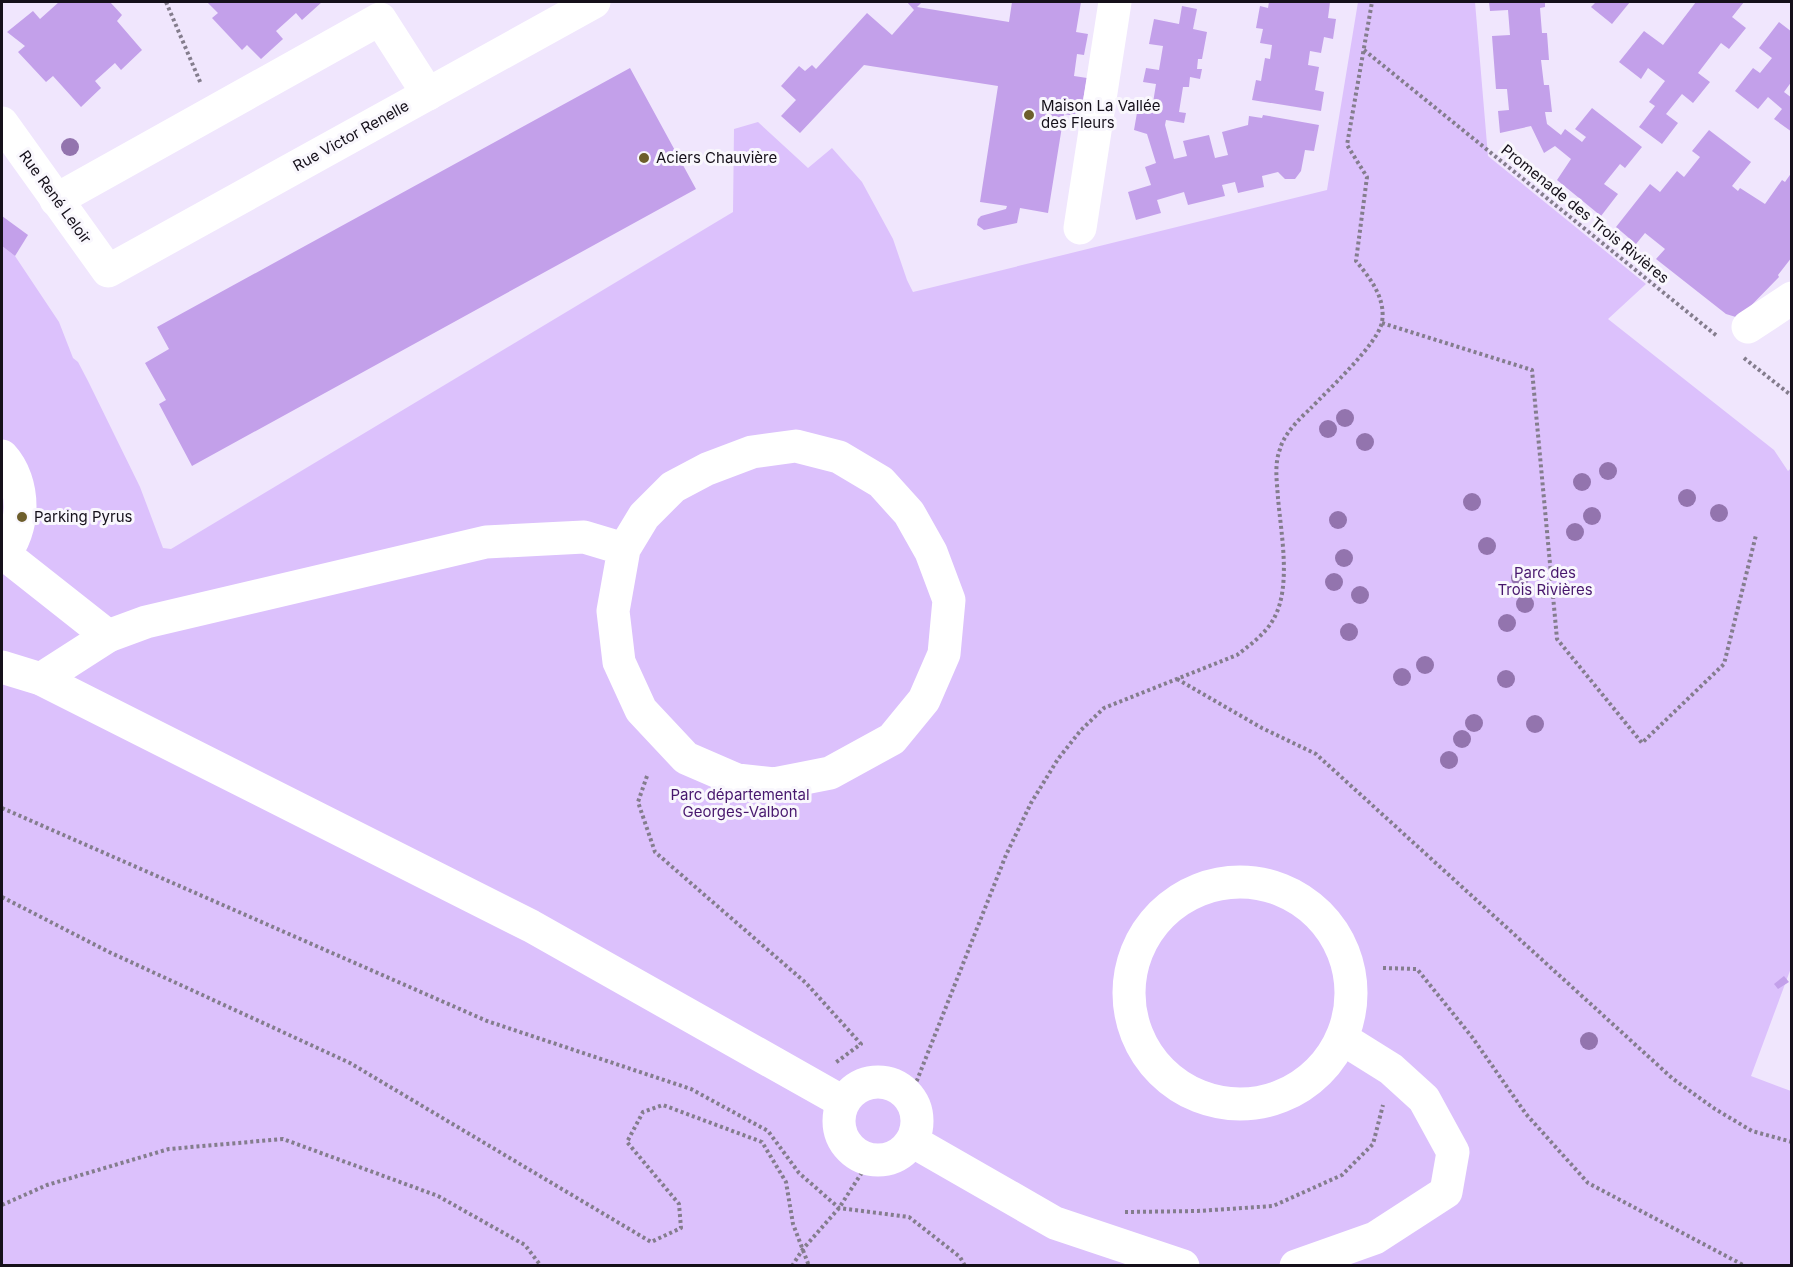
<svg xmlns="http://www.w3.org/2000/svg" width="1793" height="1267" font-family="Inter,sans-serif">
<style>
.green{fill:#dcc1fc}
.building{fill:#c3a0ea}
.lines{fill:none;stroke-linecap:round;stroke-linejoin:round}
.path{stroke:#847d8d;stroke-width:4;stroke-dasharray:3 3;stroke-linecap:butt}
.minor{stroke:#fff;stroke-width:33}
.tree{fill:#9374ae}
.poi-dot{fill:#6d5e2c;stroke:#f9f7fd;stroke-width:2}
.labels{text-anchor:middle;stroke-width:6;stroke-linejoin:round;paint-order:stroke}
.poi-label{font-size:15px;fill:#15101a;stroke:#f9f7fd;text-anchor:start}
.street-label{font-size:15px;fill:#15101a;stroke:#f9f7fd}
.park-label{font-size:15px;fill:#47176d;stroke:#f9f7fd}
</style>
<rect width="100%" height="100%" fill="#f0e6fd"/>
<polygon class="green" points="1358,2 1475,2 1488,156 1646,284 1608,319 1774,450 1788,471 1791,468 1791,968 1751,1076 1791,1091 1791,1265 2,1265 2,246 15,256 59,322 73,358 78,362 88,381 140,487 163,548 171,549 733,212 734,129 758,122 808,168 832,148 862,182 893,239 907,280 913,292 1327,190"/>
<g class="building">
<polygon points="59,2 110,2 122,15 117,21 142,50 121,70 115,63 95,81 101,88 81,107 53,76 46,82 18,52 25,46 7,32 33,11 40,19"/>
<polygon points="207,2 322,2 302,20 296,13 276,31 283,39 261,59 247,45 242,50 212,18 218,13"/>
<polygon points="907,2 922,2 917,7 1009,22 1012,2 1081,2 1076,32 1088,34 1084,55 1077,54 1074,76 1087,78 1083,100 1077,99 1075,116 1064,114 1048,213 1020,208 1017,223 984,230 977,225 978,219 981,216 1006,209 1007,206 980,202 998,86 864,65 800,133 781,116 796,100 781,86 799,66 805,71 812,65 816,69 867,13 892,35 914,10"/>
<polygon points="1269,2 1330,2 1328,18 1336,19 1333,39 1324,37 1321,53 1310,51 1308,65 1319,67 1315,90 1324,92 1321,111 1252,100 1256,80 1261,81 1265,58 1270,59 1272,45 1260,43 1263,29 1256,28 1260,6 1268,8"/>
<polygon points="1489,2 1545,2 1545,7 1540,8 1542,33 1547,33 1549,60 1541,60 1544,85 1549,85 1552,112 1545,112 1547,124 1561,135 1565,129 1582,142 1586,137 1575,129 1592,108 1642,147 1625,168 1620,164 1604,184 1618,194 1601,216 1557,180 1571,159 1555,146 1544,153 1531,126 1500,133 1498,111 1509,110 1507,89 1496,89 1492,36 1510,35 1508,10 1490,11"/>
<polygon points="1596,2 1630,2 1612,24 1591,7"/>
<polygon points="1696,2 1744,2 1732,17 1746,28 1729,49 1721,43 1698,73 1710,82 1693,103 1682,94 1666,114 1678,123 1662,144 1639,127 1655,106 1649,102 1665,81 1648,68 1641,79 1619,62 1644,31 1663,45"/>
<polygon points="1182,6 1197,9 1193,29 1207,32 1202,59 1198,59 1197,69 1202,69 1200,79 1190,77 1189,87 1183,87 1179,112 1186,113 1184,123 1166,120 1165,125 1174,159 1187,156 1183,141 1209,135 1215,158 1228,155 1222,132 1248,125 1249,116 1262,118 1263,115 1319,125 1314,151 1305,150 1301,171 1295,179 1285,179 1278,172 1262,176 1264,187 1238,193 1235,182 1222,185 1225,196 1188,205 1184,192 1157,200 1161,213 1136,220 1128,192 1151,185 1145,167 1156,163 1147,134 1134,130 1138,107 1152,109 1156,84 1143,82 1146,68 1159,70 1163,46 1149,44 1154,19 1179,24"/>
<polygon points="1779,22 1792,32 1792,81 1784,92 1792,98 1792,132 1774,119 1782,109 1768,97 1758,109 1735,91 1753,68 1760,73 1772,58 1759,48"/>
<polygon points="630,68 696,189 192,466 159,404 166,400 145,363 169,349 157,327"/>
<polygon points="1709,130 1751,162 1732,186 1738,191 1740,188 1765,204 1782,180 1785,182 1792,172 1792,257 1778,275 1779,277 1739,318 1726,314 1656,259 1665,249 1645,233 1636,244 1616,227 1650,184 1660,192 1677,171 1684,177 1700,157 1692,151"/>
<polygon points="2,216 28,235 15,256 2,246"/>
<polygon points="1784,976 1789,982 1778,989 1774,984"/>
</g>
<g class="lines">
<g class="path">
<polyline points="166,2 201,84"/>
<polyline points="1364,50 1717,336"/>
<polyline points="1382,323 1532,370 1557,639 1642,743 1724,664 1756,535"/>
<polyline points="1744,358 1792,396"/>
<polyline points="1177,679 1262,728 1316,754 1672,1078 1715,1109 1752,1131 1792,1142"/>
<polyline points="647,776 638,802 655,852 806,983 861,1044 835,1063"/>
<polyline points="2,808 487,1021 691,1089 768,1131 799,1173 839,1208 909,1217 960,1257 965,1266"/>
<polyline points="2,897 109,952 350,1063 651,1242 681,1228 679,1204 627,1142 643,1112 663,1105 762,1142 786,1182 793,1224 809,1266"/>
<polyline points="1383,968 1417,969 1472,1037 1526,1114 1588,1183 1745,1266"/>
<path d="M910 1098 1006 855 1031 803 1058 759 1081 730 1104 708 1237 655C1250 645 1265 634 1273 620 1292 588 1281 534 1278 498 1277 482 1274 465 1280 449 1284 434 1299 419 1310 409 1327 391 1378 344 1382 322 1386 298 1370 278 1356 261L1367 177 1347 145 1372 2"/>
<polyline points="2,1205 47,1185 169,1149 283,1139 438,1196 525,1245 541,1266"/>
<polyline points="1125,1212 1198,1211 1273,1206 1342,1175 1373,1144 1383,1105"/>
<polyline points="792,1266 803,1249 839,1208 870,1160"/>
</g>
<g class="minor">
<polyline points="2,123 108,271 594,2"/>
<polyline points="56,200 380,19 428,94"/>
<polyline points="1080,228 1115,2"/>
<polyline points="1748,327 1792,298"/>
<path d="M2 456C26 482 26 530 2 557"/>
<polyline points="4,554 108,636"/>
<polyline points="2,667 41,679 531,926 843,1102"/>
<polyline points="41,679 108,636 146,622 486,542 584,537 624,549 613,611 619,662 641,710 686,758 737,780 774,784 830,773 892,739 924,700 944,654 949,600 931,552 909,513 881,482 839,457 796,446 752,452 707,469 673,487 644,516 624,549"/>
<circle cx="1240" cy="993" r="111"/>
<circle cx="878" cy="1121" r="39"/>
<polyline points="912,1141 1055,1223 1183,1266"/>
<polyline points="1296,1266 1375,1238 1446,1192 1453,1152 1424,1099 1391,1069 1343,1039"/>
</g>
</g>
<g class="tree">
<circle cx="70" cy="147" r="9"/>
<circle cx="1345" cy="418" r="9"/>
<circle cx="1328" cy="429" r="9"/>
<circle cx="1365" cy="442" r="9"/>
<circle cx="1608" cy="471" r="9"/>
<circle cx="1582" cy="482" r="9"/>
<circle cx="1687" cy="498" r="9"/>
<circle cx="1472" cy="502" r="9"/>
<circle cx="1719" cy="513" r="9"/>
<circle cx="1592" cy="516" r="9"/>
<circle cx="1338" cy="520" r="9"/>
<circle cx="1575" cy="532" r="9"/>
<circle cx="1487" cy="546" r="9"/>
<circle cx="1344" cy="558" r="9"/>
<circle cx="1520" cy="578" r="9"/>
<circle cx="1334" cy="582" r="9"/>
<circle cx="1360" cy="595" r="9"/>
<circle cx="1525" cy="604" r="9"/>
<circle cx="1507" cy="623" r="9"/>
<circle cx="1349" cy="632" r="9"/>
<circle cx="1425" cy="665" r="9"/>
<circle cx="1402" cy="677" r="9"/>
<circle cx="1506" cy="679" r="9"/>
<circle cx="1474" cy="723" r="9"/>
<circle cx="1535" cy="724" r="9"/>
<circle cx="1462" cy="739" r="9"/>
<circle cx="1449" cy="760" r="9"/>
<circle cx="1589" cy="1041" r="9"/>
</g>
<g class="poi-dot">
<circle cx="1029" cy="115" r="6"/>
<circle cx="644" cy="158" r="6"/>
<circle cx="22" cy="517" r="6"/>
</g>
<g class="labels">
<g class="poi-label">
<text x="1041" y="111">Maison La Vallée<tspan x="1041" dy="17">des Fleurs</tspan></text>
<text x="656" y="163">Aciers Chauvière</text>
<text x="34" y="522">Parking Pyrus</text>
</g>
<g class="street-label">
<text transform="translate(351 136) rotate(-29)" y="5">Rue Victor Renelle</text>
<text transform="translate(55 197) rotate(54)" y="5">Rue René Leloir</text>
<text transform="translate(1585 214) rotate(39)" y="5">Promenade des Trois Rivières</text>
</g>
<g class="park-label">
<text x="1545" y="578">Parc des<tspan x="1545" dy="17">Trois Rivières</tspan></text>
<text x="740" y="800">Parc départemental<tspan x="740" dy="17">Georges-Valbon</tspan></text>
</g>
</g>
<rect width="1793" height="1267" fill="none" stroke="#15101a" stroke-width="6"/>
</svg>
